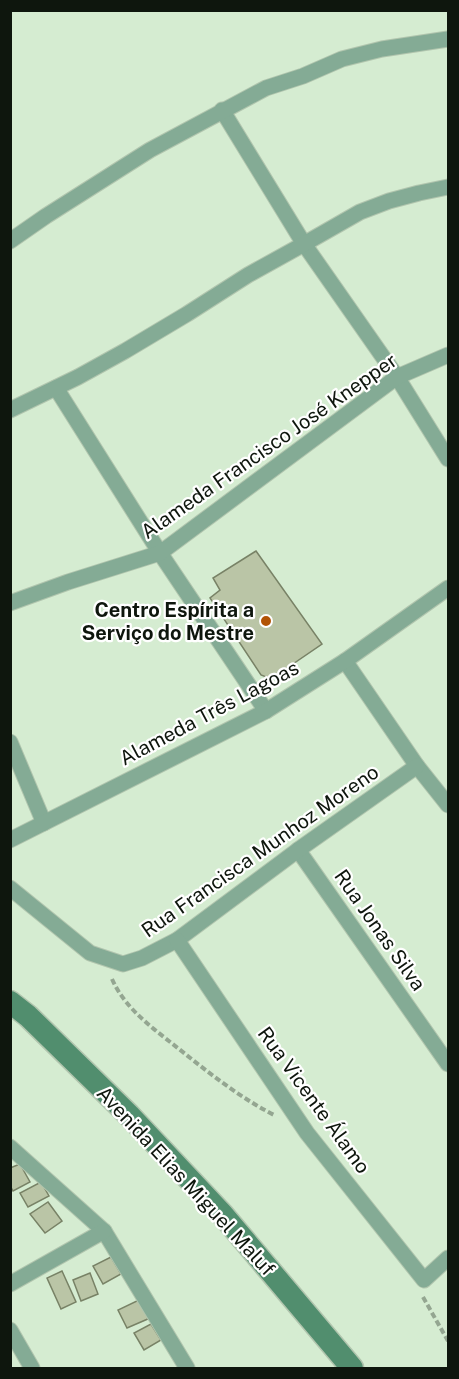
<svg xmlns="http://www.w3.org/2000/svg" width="459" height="1379" font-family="'Public Sans',sans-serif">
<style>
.building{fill:#bac5a6;stroke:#788266;stroke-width:1.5}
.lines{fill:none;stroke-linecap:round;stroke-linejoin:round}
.street-casing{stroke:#b1c5ae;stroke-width:17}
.secondary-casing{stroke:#b1c5ae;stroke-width:25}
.path{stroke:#94a691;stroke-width:4;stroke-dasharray:6 3;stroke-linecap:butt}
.street{stroke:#84ab95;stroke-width:15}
.secondary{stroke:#518e6e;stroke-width:22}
.poi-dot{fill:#b25304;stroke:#fff;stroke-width:2}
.labels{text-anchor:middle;stroke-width:4.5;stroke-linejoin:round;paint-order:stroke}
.street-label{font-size:20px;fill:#0e160d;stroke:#fff}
.poi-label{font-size:20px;font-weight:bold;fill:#0e160d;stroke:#fff;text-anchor:end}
</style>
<rect width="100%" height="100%" fill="#d5ecd1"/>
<g class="building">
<polygon points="256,551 322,644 271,679 261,675 210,598 220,590 213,578"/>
<polygon points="20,1164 30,1182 13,1191 10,1186 10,1168"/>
<polygon points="41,1182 49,1196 28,1207 20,1193"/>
<polygon points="48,1202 62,1221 45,1233 30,1214"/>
<polygon points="111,1257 121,1274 103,1284 93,1266"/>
<polygon points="62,1271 76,1302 61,1309 47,1278"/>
<polygon points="90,1273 98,1294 81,1301 73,1280"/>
<polygon points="141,1299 150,1318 127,1328 118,1310"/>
<polygon points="151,1324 161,1340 144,1350 134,1333"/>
</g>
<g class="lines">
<defs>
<g id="street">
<polyline points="222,110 304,244 397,377 448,459"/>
<polyline points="10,241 46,216 150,150 266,88 303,76 342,59 382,49 448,39"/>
<polyline points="56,388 160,553 266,711"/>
<polyline points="10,410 78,377 125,351 187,314 248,275 304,244 360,212 389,201 419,193 448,187"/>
<polyline points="10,603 68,582 160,553 397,377 448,355"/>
<polyline points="345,661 417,766 448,805"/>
<polyline points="10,742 44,823"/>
<polyline points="10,840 266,711 345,661 448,588"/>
<polyline points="298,850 448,1064"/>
<polyline points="10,888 90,953 123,964 142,958 177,940 298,850 417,766"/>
<polyline points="177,940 307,1133 424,1280 448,1258"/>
<polyline points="10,1147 104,1231 187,1368"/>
<polyline points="10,1284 104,1231"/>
<polyline points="10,1330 32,1368"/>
</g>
<polyline id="secondary" points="10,1002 28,1016 129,1115 223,1215 352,1368"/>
</defs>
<use href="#street" class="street-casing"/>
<use href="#secondary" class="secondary-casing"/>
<g class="path">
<path d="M112 979C125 1009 154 1029 179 1049 209 1073 239 1097 274 1115"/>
<polyline points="423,1297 448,1341"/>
</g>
<use href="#street" class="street"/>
<use href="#secondary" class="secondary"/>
</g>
<circle class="poi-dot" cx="266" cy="621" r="6"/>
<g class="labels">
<g class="street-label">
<text transform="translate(269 446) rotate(-35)" y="7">Alameda Francisco José Knepper</text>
<text transform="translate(209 713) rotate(-28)" y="7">Alameda Três Lagoas</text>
<text transform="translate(260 851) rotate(-35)" y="7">Rua Francisca Munhoz Moreno</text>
<text transform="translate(380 930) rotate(55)" y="7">Rua Jonas Silva</text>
<text transform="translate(314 1100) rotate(54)" y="7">Rua Vicente Álamo</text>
<text transform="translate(186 1181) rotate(47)" y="7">Avenida Elias Miguel Maluf</text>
</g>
<g class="poi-label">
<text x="254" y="617">Centro Espírita a<tspan x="254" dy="23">Serviço do Mestre</tspan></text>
</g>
</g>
<rect width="459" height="1379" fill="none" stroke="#0e160d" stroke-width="24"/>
</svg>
